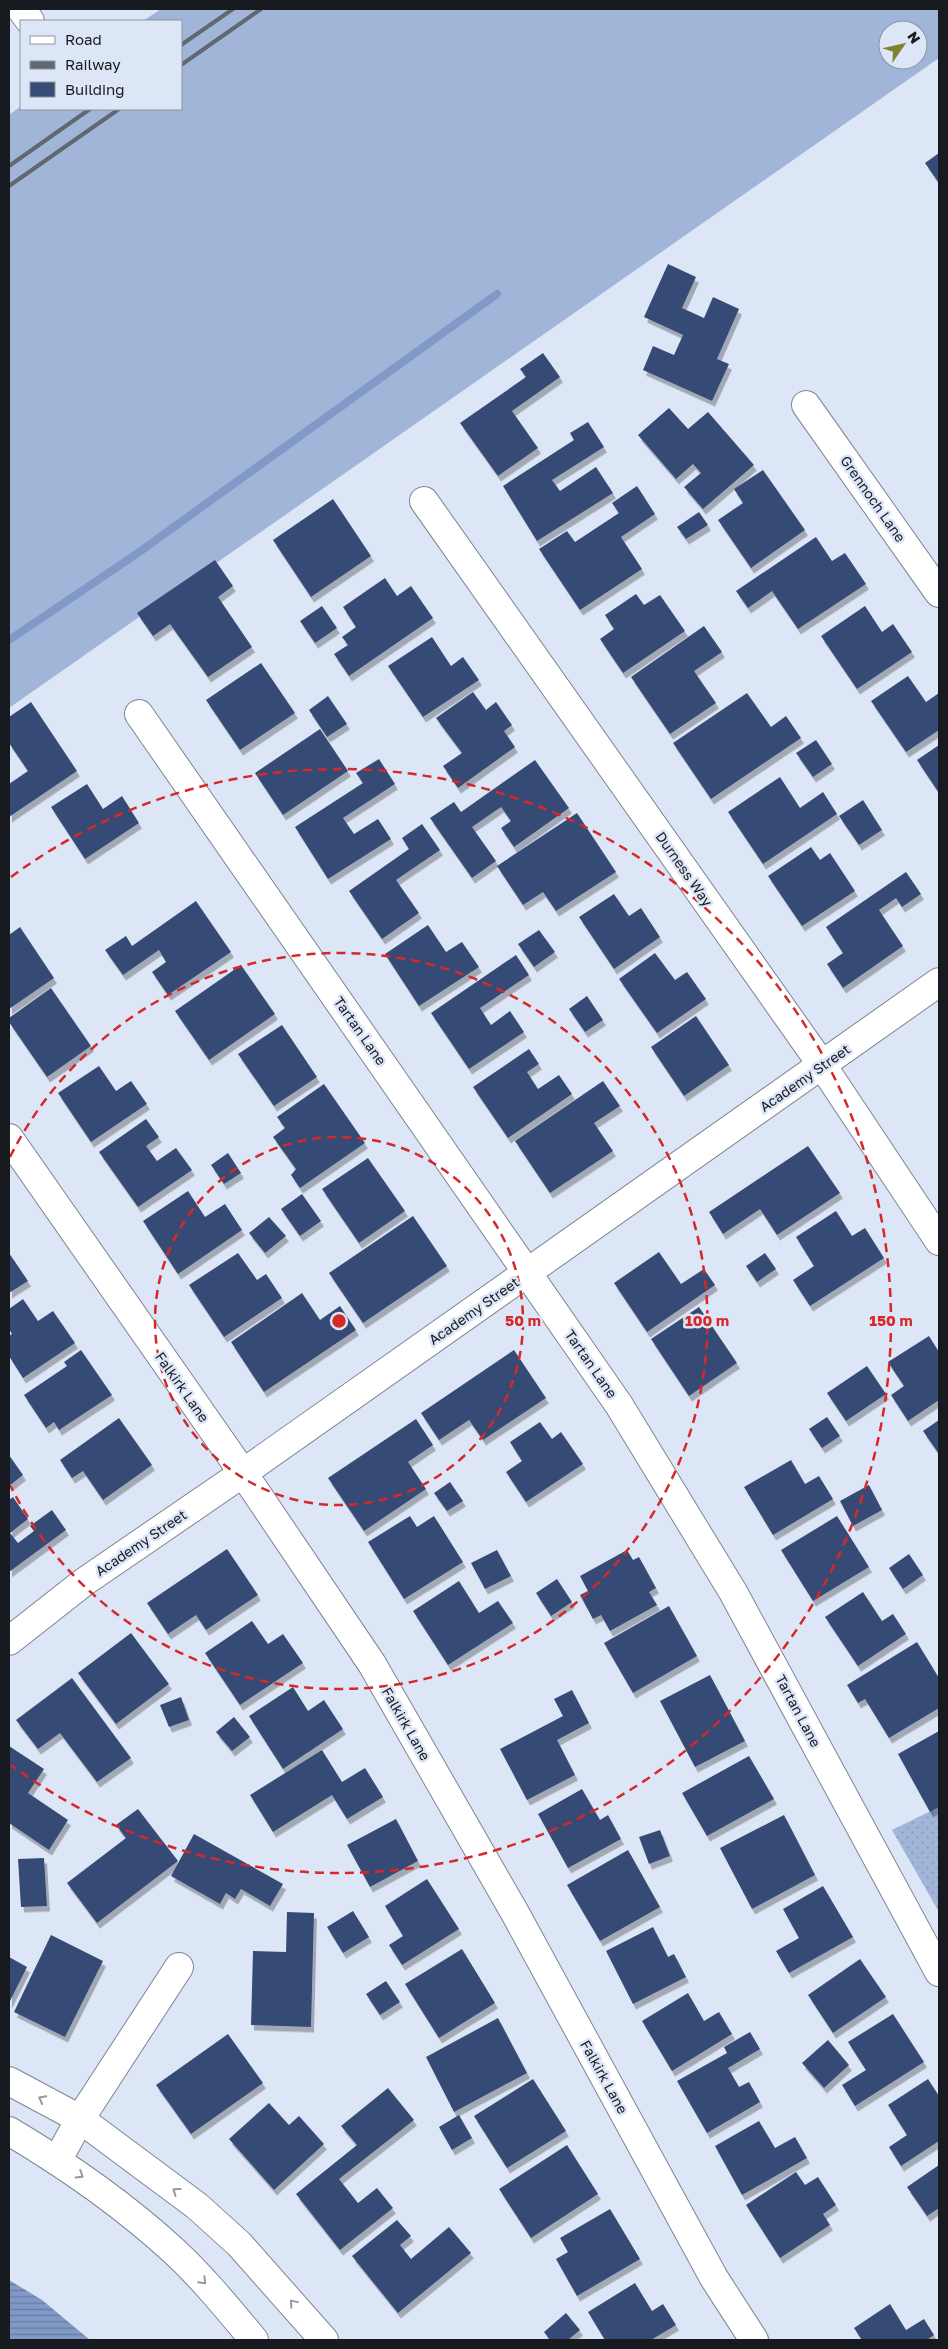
<svg xmlns="http://www.w3.org/2000/svg" width="948" height="2349" font-family="'Golos Text',sans-serif">
<style>
.grass{fill:#a1b5d8;fill-rule:evenodd}
.park{fill:url(#park-dots)}
.water{fill:url(#water-rules)}
.lines{fill:none;stroke-linecap:round;stroke-linejoin:round}
.stream{stroke:#8099c6;stroke-width:8}
.building{fill:#364c74;filter:url(#shadow)}
.minor-casing{stroke:#7d8593;stroke-width:30}
.major-casing{stroke:#7d8593;stroke-width:30}
.minor{stroke:#fff;stroke-width:28}
.major{stroke:#fff;stroke-width:28}
.rail{stroke:#626871;stroke-width:4}
.oneway{stroke:#97989b}
.ring{fill:none;stroke:#d62828;stroke-width:2.5;stroke-dasharray:9 6}
.labels{text-anchor:middle;stroke-width:5;stroke-linejoin:round;paint-order:stroke}
.street-label{font-size:14px;fill:#171b20;stroke:#dde6f6}
.centre{fill:#d62828;stroke:#dde6f6;stroke-width:2.5}
.ring-label{font-size:15px;text-anchor:middle;font-weight:bold;fill:#d62828;stroke:#dde6f6;stroke-width:5;stroke-linejoin:round;paint-order:stroke}
</style>
<defs>
<pattern id="park-dots" width="8" height="8" patternUnits="userSpaceOnUse" patternTransform="scale(1.25)"><rect width="8" height="8" fill="#a1b5d8"/><path d="M2 2h.1M6 6h.1" fill="none" stroke="#8a9bb9" stroke-width="1.8" stroke-linecap="round"/></pattern>
<pattern id="water-rules" width="6" height="5" patternUnits="userSpaceOnUse" patternTransform="scale(1.25)"><rect width="6" height="5" fill="#8099c6"/><path d="M0 2.5h6" fill="none" stroke="#687ca0"/></pattern>
<filter id="shadow"><feDropShadow dx="3" dy="5.5" stdDeviation="0" flood-color="#0004"/></filter>
</defs>
<rect width="100%" height="100%" fill="#dde6f6"/>
<path class="grass" d="M161 9H939V58L9 708V115L21 106V109H181V21H143ZM888 30H918V60H888Z"/>
<polygon class="park" points="939,1807 939,1912 892,1830"/>
<polygon class="water" points="9,2280 42,2300 90,2340 9,2340"/>
<g class="lines">
<polyline class="stream" points="9,640 135,555 497,294"/>
</g>
<g class="building">
<polygon points="939,153 939,183 925,163"/>
<polygon points="668,264 696,277 682,308 704,318 713,297 739,309 717,359 729,364 712,401 643,370 653,346 674,355 683,335 644,317"/>
<polygon points="543,353 560,377 512,411 538,448 498,476 460,423 526,377 520,369"/>
<polygon points="669,408 688,429 708,412 754,465 703,509 684,487 701,473 693,464 676,479 638,435"/>
<polygon points="588,422 604,447 552,480 560,491 596,467 613,493 537,541 503,486 574,440 570,433"/>
<polygon points="763,470 805,530 751,568 718,520 743,503 734,489"/>
<polygon points="637,486 655,514 621,537 642,569 580,610 539,549 567,531 575,542 619,513 612,503"/>
<polygon points="333,499 371,556 311,597 273,540"/>
<polygon points="699,512 708,525 686,539 677,527"/>
<polygon points="816,537 832,561 845,553 866,584 798,629 772,591 748,608 736,591"/>
<polygon points="215,560 233,586 218,597 252,647 208,677 170,624 153,636 137,613"/>
<polygon points="385,578 397,596 411,586 433,618 349,676 334,654 348,645 342,637 356,627 343,607"/>
<polygon points="636,594 644,605 660,595 685,631 623,673 600,639 614,629 605,615"/>
<polygon points="322,606 337,628 315,643 300,621"/>
<polygon points="865,606 882,632 893,624 912,652 857,689 821,636"/>
<polygon points="704,626 722,652 694,671 716,703 670,734 631,677"/>
<polygon points="432,637 451,666 463,657 479,680 423,717 388,666"/>
<polygon points="261,663 295,713 240,750 206,700"/>
<polygon points="908,676 926,702 939,693 939,730 906,752 871,701"/>
<polygon points="473,692 486,710 496,702 512,725 504,731 515,747 458,788 443,766 462,753 436,718"/>
<polygon points="747,693 771,727 786,716 801,738 711,799 673,743"/>
<polygon points="328,696 347,724 327,737 309,710"/>
<polygon points="31,702 77,771 9,817 9,784 28,771 9,743 9,717"/>
<polygon points="320,729 348,771 283,815 255,773"/>
<polygon points="816,740 832,764 813,777 796,753"/>
<polygon points="939,745 939,793 917,760"/>
<polygon points="379,759 395,784 343,818 354,834 378,819 391,839 328,879 295,827 363,783 356,773"/>
<polygon points="535,760 569,808 514,847 501,828 511,821 501,807 472,827 496,861 472,878 430,818 454,802 461,812"/>
<polygon points="780,777 800,808 823,792 837,814 763,864 728,812"/>
<polygon points="87,784 103,809 122,796 139,823 85,859 51,807"/>
<polygon points="863,800 882,830 859,845 839,816"/>
<polygon points="577,813 616,872 556,911 543,892 523,905 497,866"/>
<polygon points="422,824 440,850 396,880 419,913 382,939 349,891 409,849 402,838"/>
<polygon points="811,847 820,860 830,853 855,891 802,926 768,876"/>
<polygon points="906,872 921,894 902,907 896,898 879,910 903,946 843,988 827,964 843,953 826,927"/>
<polygon points="614,894 629,916 641,908 660,937 614,969 579,917"/>
<polygon points="196,901 231,952 168,995 152,972 166,962 159,950 123,975 105,950 126,936 132,946"/>
<polygon points="428,925 446,952 462,942 479,967 419,1006 385,954"/>
<polygon points="20,927 54,978 9,1009 9,935"/>
<polygon points="539,930 555,952 534,967 518,944"/>
<polygon points="655,953 675,980 687,972 706,999 657,1033 619,979"/>
<polygon points="516,955 529,975 480,1008 491,1025 510,1011 524,1032 469,1069 431,1013"/>
<polygon points="241,965 275,1014 209,1060 175,1011"/>
<polygon points="51,988 91,1046 47,1077 9,1022 9,1018"/>
<polygon points="587,996 603,1020 585,1032 569,1009"/>
<polygon points="696,1016 729,1065 684,1096 651,1047"/>
<polygon points="282,1025 317,1077 274,1106 238,1054"/>
<polygon points="529,1049 539,1064 527,1072 538,1089 559,1075 572,1094 508,1138 473,1087"/>
<polygon points="99,1066 116,1091 131,1081 147,1104 91,1142 58,1093"/>
<polygon points="603,1081 620,1106 594,1123 613,1151 550,1193 515,1141"/>
<polygon points="324,1084 365,1143 300,1188 291,1175 296,1169 273,1137 285,1128 277,1117"/>
<polygon points="146,1119 159,1137 146,1146 157,1161 176,1148 192,1170 138,1207 99,1152"/>
<polygon points="808,1146 840,1193 777,1235 760,1209 723,1234 709,1212"/>
<polygon points="228,1153 241,1173 224,1184 211,1165"/>
<polygon points="368,1158 405,1211 359,1243 322,1189"/>
<polygon points="188,1191 205,1217 225,1204 242,1230 178,1274 143,1221"/>
<polygon points="302,1194 321,1221 300,1236 281,1209"/>
<polygon points="836,1211 852,1236 865,1228 884,1258 810,1306 793,1280 814,1266 796,1237"/>
<polygon points="413,1216 447,1266 363,1323 329,1273"/>
<polygon points="269,1217 286,1236 265,1253 249,1233"/>
<polygon points="659,1252 681,1284 704,1269 715,1285 647,1332 614,1283"/>
<polygon points="9,1253 28,1281 9,1293"/>
<polygon points="238,1253 257,1280 266,1274 282,1298 224,1337 189,1285"/>
<polygon points="765,1253 776,1269 757,1282 746,1266"/>
<polygon points="302,1293 320,1320 340,1306 356,1330 264,1392 231,1342"/>
<polygon points="23,1299 38,1321 53,1311 75,1343 23,1378 9,1356 9,1336 12,1334 9,1329 9,1309"/>
<polygon points="699,1307 737,1363 689,1396 651,1339"/>
<polygon points="929,1336 939,1352 939,1400 908,1421 891,1395 904,1386 888,1362"/>
<polygon points="81,1350 112,1395 59,1430 54,1422 46,1428 24,1395 67,1366 64,1362"/>
<polygon points="514,1350 546,1398 483,1440 469,1420 439,1440 421,1413"/>
<polygon points="867,1366 886,1394 846,1421 827,1393"/>
<polygon points="827,1417 840,1436 822,1448 809,1429"/>
<polygon points="119,1418 152,1465 103,1500 83,1471 72,1478 60,1460"/>
<polygon points="416,1419 433,1445 408,1462 426,1489 364,1531 328,1478"/>
<polygon points="939,1420 939,1454 923,1431"/>
<polygon points="540,1422 552,1439 561,1432 583,1464 526,1502 506,1472 522,1461 510,1442"/>
<polygon points="9,1455 23,1475 9,1486"/>
<polygon points="791,1460 805,1484 819,1476 833,1499 773,1535 744,1487"/>
<polygon points="450,1482 463,1501 447,1511 434,1493"/>
<polygon points="869,1485 882,1510 853,1526 840,1501"/>
<polygon points="13,1497 28,1519 10,1533 18,1543 34,1531 30,1526 52,1510 66,1530 9,1572 9,1500"/>
<polygon points="410,1516 417,1527 434,1516 463,1562 404,1599 368,1542"/>
<polygon points="837,1516 869,1567 813,1601 781,1550"/>
<polygon points="227,1549 258,1595 206,1630 196,1615 168,1634 147,1603"/>
<polygon points="497,1550 511,1576 485,1589 471,1563"/>
<polygon points="627,1550 633,1560 639,1557 656,1588 649,1592 657,1605 610,1631 601,1615 593,1619 580,1595 588,1591 580,1576"/>
<polygon points="909,1554 923,1575 903,1589 889,1568"/>
<polygon points="557,1579 572,1602 551,1616 536,1593"/>
<polygon points="459,1581 479,1613 498,1601 513,1623 448,1665 413,1611"/>
<polygon points="863,1592 882,1621 893,1614 906,1634 858,1666 825,1617"/>
<polygon points="669,1606 697,1656 633,1693 604,1643"/>
<polygon points="252,1621 268,1644 283,1634 303,1663 240,1705 205,1653"/>
<polygon points="131,1633 169,1684 116,1724 78,1673"/>
<polygon points="917,1642 939,1678 939,1708 889,1738 865,1699 858,1703 847,1685"/>
<polygon points="710,1675 745,1741 695,1767 660,1701"/>
<polygon points="72,1678 131,1758 97,1782 60,1733 38,1749 16,1720"/>
<polygon points="293,1687 308,1711 324,1700 343,1729 283,1769 249,1716"/>
<polygon points="572,1690 589,1723 557,1740 575,1775 527,1800 500,1749 563,1716 554,1699"/>
<polygon points="181,1697 189,1720 169,1727 160,1705"/>
<polygon points="234,1717 250,1737 232,1751 216,1732"/>
<polygon points="939,1731 939,1807 930,1812 898,1754"/>
<polygon points="9,1746 44,1769 28,1793 68,1820 49,1850 9,1823"/>
<polygon points="322,1750 342,1782 365,1768 383,1797 347,1819 332,1795 273,1832 250,1795"/>
<polygon points="749,1756 774,1799 707,1836 682,1793"/>
<polygon points="582,1789 600,1820 608,1815 621,1839 568,1868 538,1814"/>
<polygon points="138,1809 178,1861 97,1923 67,1883 126,1838 116,1825"/>
<polygon points="784,1815 815,1875 752,1909 720,1848"/>
<polygon points="396,1819 418,1861 370,1887 347,1845"/>
<polygon points="660,1830 670,1856 649,1864 639,1837"/>
<polygon points="194,1834 283,1884 270,1906 241,1889 235,1899 226,1893 220,1904 171,1876"/>
<polygon points="628,1850 660,1907 600,1941 567,1885"/>
<polygon points="44,1858 47,1906 21,1907 18,1859"/>
<polygon points="427,1879 459,1929 402,1965 389,1945 403,1936 385,1906"/>
<polygon points="823,1886 853,1937 789,1973 776,1951 799,1938 783,1909"/>
<polygon points="353,1911 369,1937 343,1953 327,1927"/>
<polygon points="287,1912 314,1913 311,2027 251,2025 253,1951 286,1952"/>
<polygon points="653,1927 668,1957 674,1954 686,1977 633,2004 606,1951"/>
<polygon points="51,1935 103,1961 65,2037 14,2012"/>
<polygon points="462,1949 495,2003 439,2038 405,1984"/>
<polygon points="9,1957 27,1967 9,2003"/>
<polygon points="860,1959 886,1997 833,2033 808,1995"/>
<polygon points="386,1981 400,2002 380,2015 366,1994"/>
<polygon points="688,1993 704,2021 719,2012 732,2034 672,2071 642,2021"/>
<polygon points="893,2014 924,2062 855,2106 842,2085 866,2070 848,2042"/>
<polygon points="498,2018 527,2073 454,2112 426,2057"/>
<polygon points="750,2032 760,2049 728,2068 739,2087 749,2082 760,2102 707,2133 677,2081 727,2053 724,2047"/>
<polygon points="228,2034 263,2083 191,2134 156,2085"/>
<polygon points="828,2040 849,2065 824,2088 802,2063"/>
<polygon points="533,2079 566,2131 507,2168 474,2116"/>
<polygon points="928,2079 939,2096 939,2141 901,2166 889,2147 907,2135 888,2105"/>
<polygon points="388,2088 414,2120 339,2179 358,2203 377,2188 393,2208 340,2250 296,2194 357,2145 341,2126"/>
<polygon points="269,2103 289,2125 299,2116 324,2144 274,2190 229,2139"/>
<polygon points="459,2115 472,2138 452,2150 439,2127"/>
<polygon points="759,2121 775,2148 795,2137 807,2158 742,2195 715,2146"/>
<polygon points="567,2145 598,2194 531,2238 499,2189"/>
<polygon points="939,2165 939,2208 927,2216 907,2187"/>
<polygon points="796,2172 805,2185 818,2177 836,2205 823,2214 830,2225 780,2258 746,2205"/>
<polygon points="610,2209 640,2259 577,2296 556,2259 568,2252 560,2238"/>
<polygon points="397,2220 411,2236 400,2245 411,2259 449,2227 471,2253 398,2313 352,2256"/>
<polygon points="635,2283 652,2311 663,2304 676,2325 651,2340 605,2340 588,2312"/>
<polygon points="890,2304 906,2330 924,2319 934,2335 927,2340 862,2340 854,2328"/>
<polygon points="566,2313 580,2330 568,2340 550,2340 544,2332"/>
</g>
<g class="lines">
<defs>
<g id="minor">
<polyline points="21,9 30,21"/>
<polyline points="806,405 939,593"/>
<polyline points="424,501 822,1065 939,1241"/>
<polyline points="139,714 619,1405 733,1592 939,1972"/>
<polyline points="9,1138 243,1473 372,1664 515,1913 714,2278 754,2340"/>
<polyline points="9,1641 84,1582 243,1473 939,982"/>
<polyline points="57,2161 80,2119 179,1967"/>
</g>
<g id="major">
<polyline points="9,2081 80,2119 197,2206 239,2244 324,2340"/>
<path d="M9 2131C68 2166 124 2205 175 2252 204 2279 229 2310 254 2340"/>
</g>
</defs>
<use href="#minor" class="minor-casing"/>
<use href="#major" class="major-casing"/>
<use href="#minor" class="minor"/>
<use href="#major" class="major"/>
<g class="rail">
<polyline points="181,45 233,9"/>
<polyline points="181,65 261,9"/>
<polyline points="9,166 90,109"/>
<polyline points="9,186 119,109"/>
</g>
</g>
<defs><path id="oneway-chevron" d="M-2-3.5L2.5 0L-2 3.5" fill="none" stroke-width="1.6" stroke-linecap="round" stroke-linejoin="round" transform="scale(1.25)"/></defs>
<g class="oneway">
<use href="#oneway-chevron" transform="translate(42 2099) rotate(-152)"/>
<use href="#oneway-chevron" transform="translate(80 2175) rotate(32)"/>
<use href="#oneway-chevron" transform="translate(176 2191) rotate(-144)"/>
<use href="#oneway-chevron" transform="translate(203 2281) rotate(46)"/>
<use href="#oneway-chevron" transform="translate(293 2303) rotate(-130)"/>
</g>
<g class="ring">
<circle cx="339" cy="1321" r="184"/>
<path d="M10 1157A368 368 0 1 1 10 1485"/>
<path d="M11 877A552 552 0 1 1 11 1765"/>
</g>
<g class="labels">
<g class="street-label">
<text transform="translate(873 499) rotate(55)" y="5">Grennoch Lane</text>
<text transform="translate(684 869) rotate(55)" y="5">Durness Way</text>
<text transform="translate(360 1031) rotate(55)" y="5">Tartan Lane</text>
<text transform="translate(805 1078) rotate(-35)" y="5">Academy Street</text>
<text transform="translate(474 1311) rotate(-35)" y="5">Academy Street</text>
<text transform="translate(591 1364) rotate(55)" y="5">Tartan Lane</text>
<text transform="translate(182 1387) rotate(55)" y="5">Falkirk Lane</text>
<text transform="translate(141 1543) rotate(-34)" y="5">Academy Street</text>
<text transform="translate(798 1711) rotate(62)" y="5">Tartan Lane</text>
<text transform="translate(406 1724) rotate(60)" y="5">Falkirk Lane</text>
<text transform="translate(604 2077) rotate(61)" y="5">Falkirk Lane</text>
</g>
</g>
<circle cx="339" cy="1321" r="8" class="centre"/>
<g class="ring-label">
<text x="523" y="1326">50 m</text>
<text x="707" y="1326">100 m</text>
<text x="891" y="1326">150 m</text>
</g>
<rect width="948" height="2349" fill="none" stroke="#171b20" stroke-width="20"/>
<rect x="20" y="20" width="162" height="90" fill="#dde6f6" stroke="#8e95a0"/>
<rect x="30" y="36" width="25" height="8" fill="#ffffff" stroke="#8e95a0"/>
<text x="65" y="45" font-size="15" fill="#171b20">Road</text>
<rect x="30" y="61" width="25" height="8" fill="#626871" stroke="#8e95a0"/>
<text x="65" y="70" font-size="15" fill="#171b20">Railway</text>
<rect x="30" y="82" width="25" height="15" fill="#364c74" stroke="#8e95a0"/>
<text x="65" y="95" font-size="15" fill="#171b20">Building</text>
<g transform="translate(903 45) rotate(56)"><circle r="24" fill="#dde6f6" stroke="#8e95a0"/>
<path d="M0-4L9 19L0 12L-9 19Z" fill="#80832e"/>
<text y="-8" font-size="14" font-weight="bold" text-anchor="middle" fill="#171b20">N</text>
</g>
</svg>
